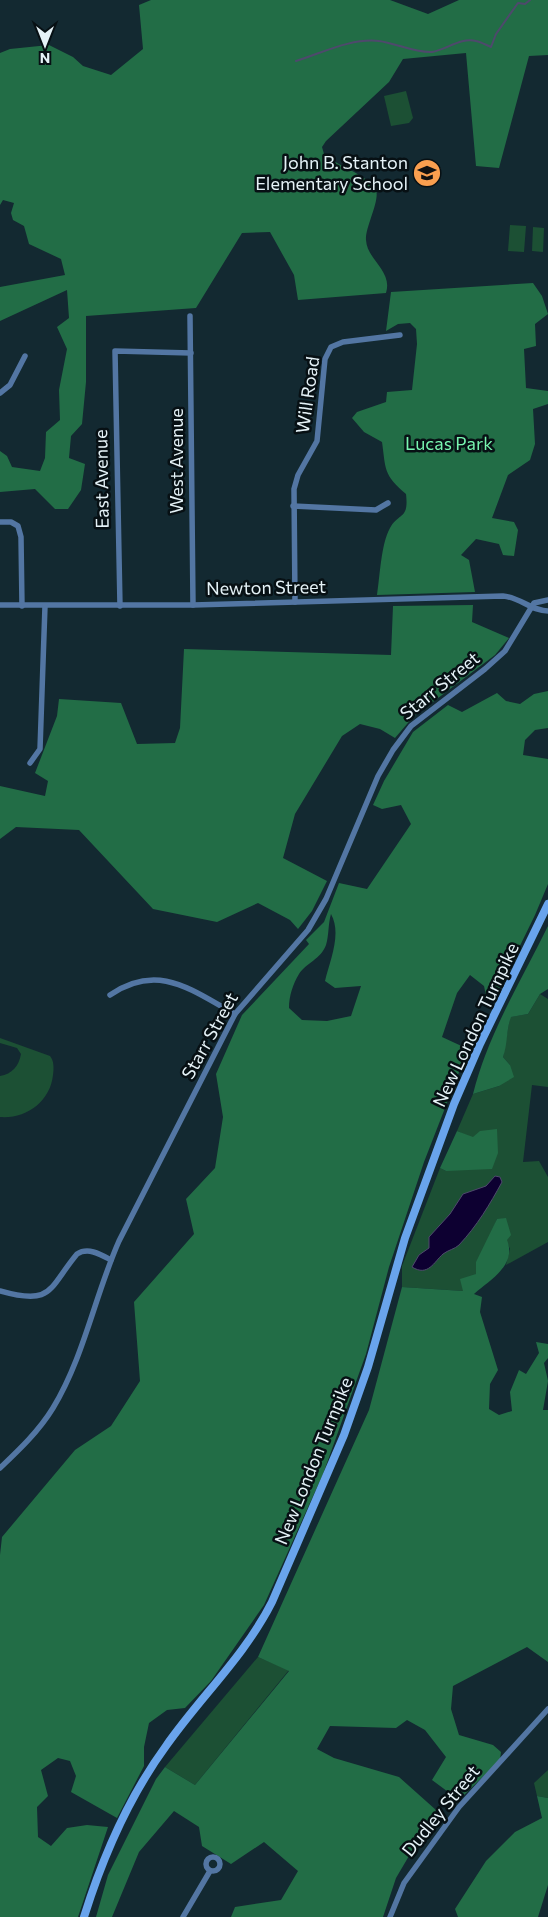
<svg xmlns="http://www.w3.org/2000/svg" width="548" height="1917" font-family="Commissioner,sans-serif">
<style>
.green{fill:#1c5034}
.forest{fill:#226d46;fill-rule:evenodd}
.water{fill:#0d0031;stroke:#4e496c}
.lines{fill:none;stroke-linecap:round;stroke-linejoin:round}
.stream{stroke:#4e496c;stroke-width:2}
.minor{stroke:#5376a3;stroke-width:5.5}
.secondary{stroke:#69a4ec;stroke-width:8}
.labels{text-anchor:middle;stroke-width:5;stroke-linejoin:round;paint-order:stroke}
.poi-label{font-size:18px;fill:#e5f2f7;stroke:#071014;text-anchor:end}
.street-label{font-size:18px;fill:#e5f2f7;stroke:#071014}
.park-label{font-size:18px;fill:#78f6b0;stroke:#071014}
</style>
<rect width="100%" height="100%" fill="#132931"/>
<g class="green">
<polygon points="406,91 413,118 409,123 391,126 384,96"/>
<polygon points="510,225 526,226 524,252 508,251"/>
<polygon points="533,227 544,228 543,252 532,251"/>
<polygon points="540,994 548,999 548,1087 532,1085 523,1162 539,1161 548,1177 548,1242 506,1265 510,1249 497,1219 476,1274 463,1291 402,1287 402,1266 440,1168 446,1171 473,1138 457,1131 473,1094 499,1086 510,1065 503,1057 510,1017 528,1014"/>
<path d="M0 1038 50 1056C54 1061 54 1068 53 1075 50 1102 26 1119 0 1117V1076C12 1074 19 1066 21 1054L17 1048 0 1043Z"/>
<polygon points="258,1657 289,1670 195,1785 165,1767"/>
<polygon points="548,1770 548,1798 537,1796 534,1783"/>
</g>
<g class="forest">
<path d="M151 0H390L428 14 459 0H548V55L529 56 499 168 476 166 466 53 403 59 389 82 326 141 322 147 324 154C339 167 362 172 375 188 382 197 365 227 366 240 367 260 393 271 386 293L298 300 294 275 270 232 242 233 196 308 86 316V382L82 424 71 436 69 458 85 464 81 490 68 509H55L35 489 0 492V451L7 456 12 467 40 471 45 458 46 432 60 420 59 390 67 349 57 327 69 318 67 290 0 321V287L65 275 61 259 29 244 24 226 13 220 11 213 14 203 3 200 0 205V53L10 49 49 45 73 57 83 66 111 75 143 49 139 5Z"/>
<path d="M533 283 542 296 548 314 535 324 536 346 524 349 526 388 548 391V404L533 409 535 444 530 460 508 475 492 518 514 522 518 530 514 556 503 555 499 544 476 539 461 555 469 560 475 592 377 595C380 576 381 544 390 528 399 512 409 520 406 494 383 474 386 470 382 442L364 432 352 418 357 412 386 402 387 392 412 390 417 344 416 329 410 323 398 324 386 331 391 292Z"/>
<polygon points="473,605 472,622 509,638 495,655 413,717 395,738 380,729 360,724 342,736 295,814 283,858 327,881 312,911 298,929 290,920 258,903 217,922 153,909 79,830 16,827 0,839 0,786 45,796 48,781 35,773 57,716 59,699 121,703 137,744 175,743 180,728 184,649 391,655 393,606"/>
<path d="M548 691V728L535 730 525 740 523 755 548 759V884L535 915 494 999 486 996 484 986 470 975 457 993 442 1037 468 1049 424 1162 389 1267 366 1354 323 1474 264 1605 211 1681 185 1708 167 1710 149 1723 144 1747V1766L117 1818 71 1792 76 1776 70 1761 58 1758 41 1770 48 1796 37 1807 38 1837 51 1846 67 1828 87 1825 108 1827 78 1917H0V1555L2 1537 75 1450 111 1426 140 1381 134 1302 194 1234 186 1199 215 1168 223 1117 216 1074 242 1015 309 944 306 940 324 922 339 883 367 889 411 824 401 805 382 809 373 805 384 781 413 732 448 705 462 712 497 693 506 701 520 704 534 694ZM331 914C342 934 330 960 325 981L335 988 361 986 351 1016 327 1021 302 1020 289 1008C289 996 293 984 299 974 306 963 321 959 326 945 329 935 328 924 331 914Z"/>
<path d="M548 926V989L540 994 528 1014 511 1017C506 1030 508 1043 503 1057L510 1065 514 1077 499 1086 473 1094C488 1034 521 981 548 926Z"/>
<polygon points="497,1129 498,1153 492,1169 446,1171 440,1168 457,1131 473,1137 480,1131"/>
<path d="M506 1218 511 1235 507 1240C517 1265 491 1279 474 1294L482 1297 480 1312 498 1370 490 1384 489 1409 499 1415 512 1411 510 1392 519 1370 526 1374 539 1353 536 1342 548 1344V1358L544 1363 548 1381 543 1410H548V1662L527 1647 453 1686 451 1709 459 1735 493 1745 501 1752 500 1760 459 1800 432 1780 446 1757 425 1730 407 1720 396 1728 330 1726 317 1749 334 1758 399 1777 436 1810 396 1878 383 1917H231L235 1907 281 1900 298 1871 264 1842 231 1864 202 1846 199 1827 174 1811 139 1852 112 1917H96L108 1875 156 1779 165 1767 195 1785 289 1671 258 1657 369 1410 402 1287 463 1291 460 1279 476 1274V1262L497 1219Z"/>
<polygon points="537,1796 548,1798 548,1885 538,1917 458,1917 455,1909 486,1861 515,1832 542,1818"/>
</g>
<path class="water" d="M495 1176 500 1177 502 1182C490 1204 477 1226 459 1245 455 1249 448 1250 443 1254 434 1262 428 1277 412 1267L419 1255 429 1248V1237L450 1214 463 1194 486 1186Z"/>
<g class="lines">
<path class="stream" d="M296 61C322 53 351 38 379 41 395 43 415 53 432 52 446 50 461 37 476 41 481 42 486 45 491 47L496 34 518 3 525 4 530 0"/>
<g class="minor">
<polyline points="190,316 193,605"/>
<polyline points="0,393 10,385 25,356"/>
<polyline points="293,506 376,510 388,503"/>
<polyline points="0,522 11,522 18,526 21,537 22,606"/>
<polyline points="295,602 294,489 298,475 317,441 325,359 331,347 343,342 400,335"/>
<path d="M0 605H193L503 596C520 597 531 611 548 611"/>
<polyline points="120,606 115,351 191,353"/>
<polyline points="30,763 40,749 45,606"/>
<path d="M110 995C158 962 191 990 235 1014"/>
<path d="M0 1291C53 1306 48 1289 77 1254 88 1247 100 1254 111 1260"/>
<path d="M0 1468C19 1450 39 1431 53 1408 84 1357 95 1295 119 1241L235 1014 308 930 326 899 378 776 393 750 411 726 485 669 505 651 534 603 548 600"/>
<circle cx="213" cy="1864" r="7"/>
<polyline points="183,1917 210,1871"/>
<polyline points="390,1917 404,1883 459,1807 548,1709"/>
</g>
<path class="secondary" d="M84 1917C103 1856 128 1798 166 1746 201 1696 244 1657 272 1602L344 1435 368 1367 405 1238 454 1104 480 1044 548 904"/>
</g>
<defs>
<symbol id="school-disc" viewBox="-11 -11 22 22"><circle r="9.5" fill="#fa9f4f" stroke="#071014"/><path d="M0-5L7-2L0 1L-7-2ZM-4 1L0 2.5L4 1V4Q0 6-4 4Z" fill="#111"/></symbol>
</defs>
<g fill-rule="evenodd">
<use href="#school-disc" x="411" y="157" width="32" height="32"/>
</g>
<g class="labels">
<g class="poi-label">
<text x="408" y="169">John B. Stanton<tspan x="408" dy="21">Elementary School</tspan></text>
</g>
<g class="street-label">
<text transform="translate(308 395) rotate(-82)" y="6">Will Road</text>
<text transform="translate(177 461) rotate(-90)" y="6">West Avenue</text>
<text transform="translate(102 479) rotate(-91)" y="6">East Avenue</text>
<text transform="translate(266 588) rotate(-1)" y="6">Newton Street</text>
<text transform="translate(440 686) rotate(-39)" y="6">Starr Street</text>
<text transform="translate(476 1025) rotate(-65)" y="6">New London Turnpike</text>
<text transform="translate(210 1036) rotate(-61)" y="6">Starr Street</text>
<text transform="translate(314 1461) rotate(-68)" y="6">New London Turnpike</text>
<text transform="translate(441 1811) rotate(-51)" y="6">Dudley Street</text>
</g>
<g class="park-label">
<text x="449" y="450">Lucas Park</text>
</g>
</g>
<g transform="translate(45 45) rotate(180)" stroke="#071014" stroke-width="4" paint-order="stroke">
<path d="M0-4L9 19L0 12L-9 19Z" fill="#e5f2f7"/>
<text y="-8" font-size="14" font-weight="bold" text-anchor="middle" fill="#e5f2f7">N</text>
</g>
</svg>
